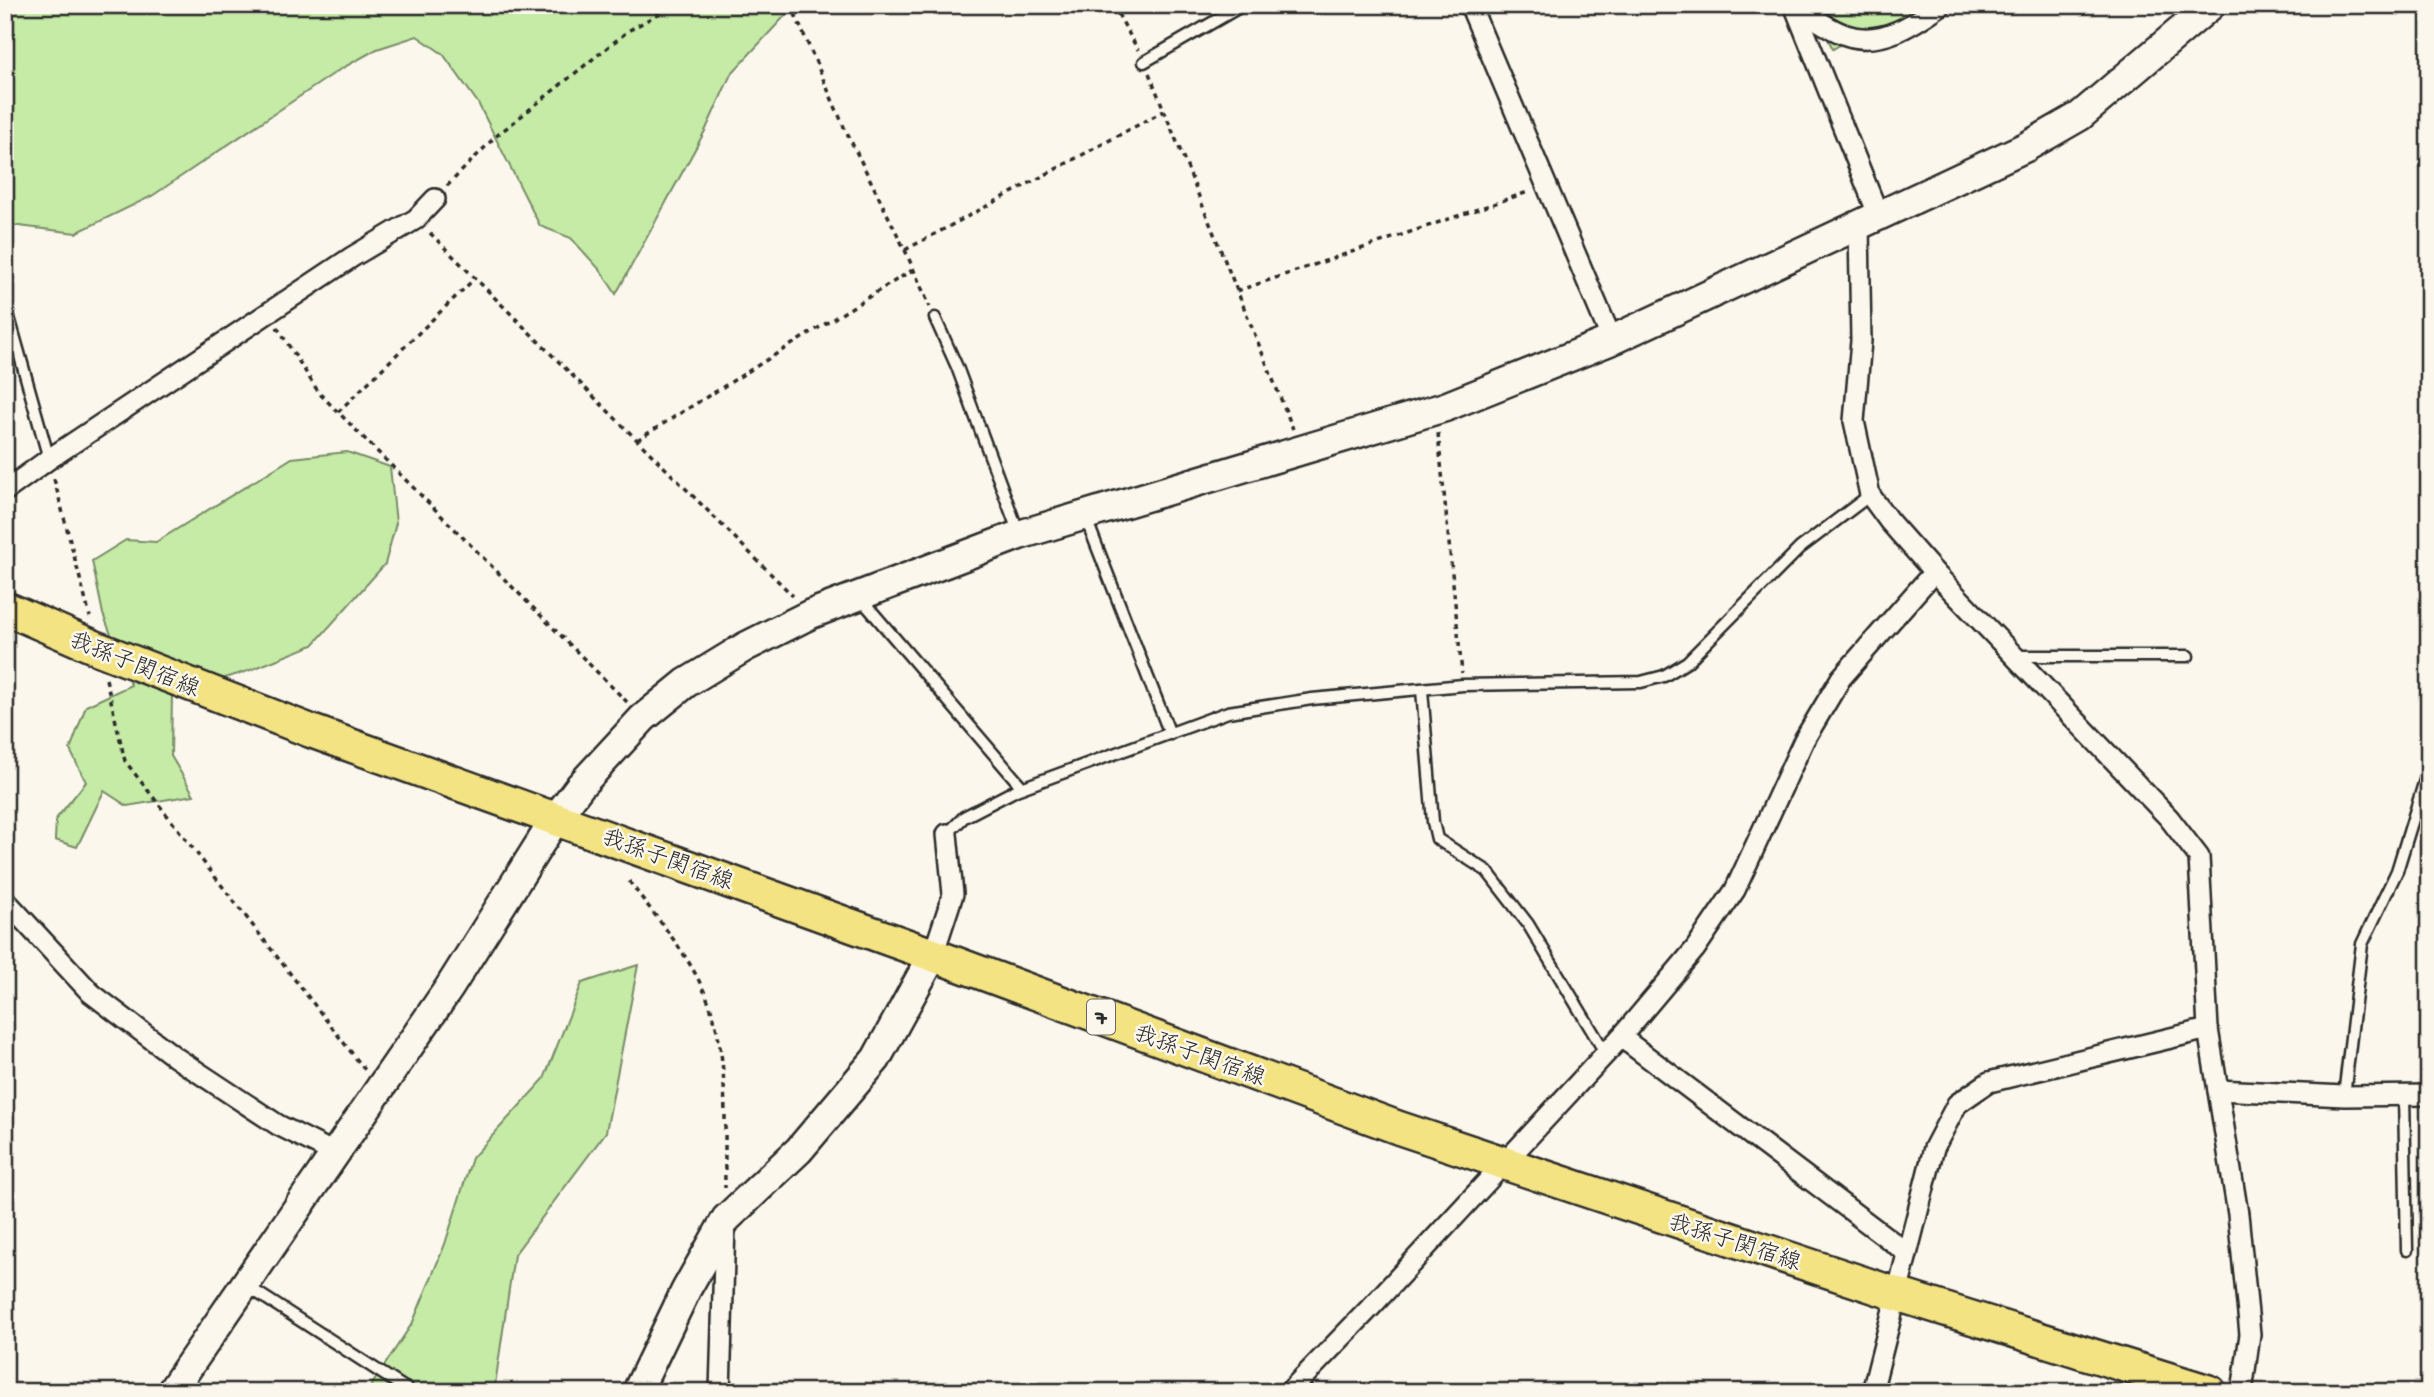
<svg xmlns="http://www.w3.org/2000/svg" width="2434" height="1397" font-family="'Gochi Hand','Klee One',sans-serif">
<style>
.green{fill:#c5eba6;stroke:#788b68;stroke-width:2}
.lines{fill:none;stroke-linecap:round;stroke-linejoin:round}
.lane-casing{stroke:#2b2b2b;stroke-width:15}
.street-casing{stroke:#2b2b2b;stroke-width:24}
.secondary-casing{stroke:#2b2b2b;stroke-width:33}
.primary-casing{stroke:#2b2b2b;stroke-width:37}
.path{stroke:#2b2b2b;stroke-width:3.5;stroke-dasharray:5 5;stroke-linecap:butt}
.lane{stroke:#fbf7ec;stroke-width:10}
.street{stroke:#fbf7ec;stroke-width:19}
.secondary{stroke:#fbf7ec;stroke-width:28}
.primary{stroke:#f4e382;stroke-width:32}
.labels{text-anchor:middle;stroke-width:5;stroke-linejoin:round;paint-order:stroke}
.shield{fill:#fbf7ec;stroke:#696865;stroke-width:2}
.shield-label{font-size:21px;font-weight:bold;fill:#2b2b2b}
.street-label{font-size:23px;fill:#2b2b2b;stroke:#fbf7ec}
</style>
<rect width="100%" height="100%" fill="#fbf7ec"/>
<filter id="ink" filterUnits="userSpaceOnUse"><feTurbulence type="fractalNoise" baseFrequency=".0143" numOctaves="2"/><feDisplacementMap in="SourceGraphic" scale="14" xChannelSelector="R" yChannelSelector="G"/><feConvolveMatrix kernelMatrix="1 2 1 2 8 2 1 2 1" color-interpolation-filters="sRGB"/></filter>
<g filter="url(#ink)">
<g class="green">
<polygon points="5,5 795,5 731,74 706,129 616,294 601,271 571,238 540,226 478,103 443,54 417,36 377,49 339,70 152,196 76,233 11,225 5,220"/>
<polygon points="1811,5 1927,5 1889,26 1866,29 1833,49"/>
<polygon points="347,452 390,467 396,523 385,564 313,645 248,671 172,694 171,756 194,795 127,806 104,791 77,847 55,840 56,819 86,782 70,750 86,706 131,685 103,614 92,561 126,540 156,542 292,458"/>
<polygon points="638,965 606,1132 514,1255 494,1392 367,1392 413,1322 445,1244 472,1158 544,1079 582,983"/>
</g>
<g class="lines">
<defs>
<g id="lane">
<polyline points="1144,62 1243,5"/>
<polyline points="5,303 49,459"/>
<polyline points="935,318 957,367 1018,531"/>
<polyline points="1085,516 1170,734"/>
<polyline points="862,600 1022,787"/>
<polyline points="2017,656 2188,656"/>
<polyline points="1422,690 1433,822 1437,839 1487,871 1528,924 1606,1054"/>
<polyline points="947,834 964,817 1016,790 1228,712 1312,699 1463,685 1641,682 1664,676 1687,662 1800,548 1870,495"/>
<polyline points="2344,1096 2362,944 2397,871 2429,767"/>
<polyline points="2404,1096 2407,1250"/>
<polyline points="247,1286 411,1392"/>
</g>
<g id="street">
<polyline points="1470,5 1612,340"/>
<polyline points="1794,5 1878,214"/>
<path d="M1794 5C1810 15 1828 29 1846 35 1881 47 1914 24 1941 5"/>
<polyline points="1859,225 1861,341 1854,421 1870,495 1889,521 1934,572 2169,818 2199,857 2208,1029 2238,1214 2250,1334 2242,1392"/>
<polyline points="5,491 49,459 352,257 416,219 435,199"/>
<polyline points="5,900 91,993 175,1057 278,1125 334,1153"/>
<polyline points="933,955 953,894 947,834"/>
<polyline points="1621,1037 1907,1253"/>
<polyline points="2218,1090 2344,1096 2429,1095"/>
<polyline points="720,1392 725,1225"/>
<polyline points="1289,1392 1371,1307 1621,1037 1695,949 1735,890 1804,740 1841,678 1934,572"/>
<polyline points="1872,1392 1934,1148 1957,1104 1989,1082 2208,1029"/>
</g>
<g id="secondary">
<polyline points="171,1392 449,988 556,818 580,786 643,718 686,683 745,647 811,614 1019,535 1445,407 1612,340 2026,147 2080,116 2211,5"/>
<polyline points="637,1392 686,1290 726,1219 799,1150 876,1059 933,955"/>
</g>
<polyline id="primary" points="5,608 99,649 311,731 933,955 1399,1128 1896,1294 2210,1392"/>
</defs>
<use href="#lane" class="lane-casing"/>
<use href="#street" class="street-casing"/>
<use href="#secondary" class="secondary-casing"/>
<use href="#primary" class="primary-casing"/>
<g class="path">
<polyline points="791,5 844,127 905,250 930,307"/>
<polyline points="1113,5 1138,50"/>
<polyline points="1149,73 1293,429"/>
<polyline points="447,186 495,137 628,31 674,5"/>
<polyline points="430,233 793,596"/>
<polyline points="905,250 1164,111"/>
<polyline points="1237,291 1528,192"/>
<polyline points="277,327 319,393 627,702"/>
<polyline points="338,412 475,278"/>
<polyline points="1438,433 1462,673"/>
<polyline points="637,440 914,269"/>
<polyline points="54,479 90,617"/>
<polyline points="106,679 125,761 365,1070"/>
<path d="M629 881C654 915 684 948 702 987 731 1045 724 1125 725 1188"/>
</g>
<use href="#lane" class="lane"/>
<use href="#street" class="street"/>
<use href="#secondary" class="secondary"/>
<use href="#primary" class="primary"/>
</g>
</g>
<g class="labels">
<rect class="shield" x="1087" y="999.5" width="28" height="35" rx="5"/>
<g class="shield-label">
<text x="1101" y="1024">7</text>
</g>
<g class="street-label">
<text transform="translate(135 663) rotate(22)" y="8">我孫子関宿線</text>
<text transform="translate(668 858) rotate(20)" y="8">我孫子関宿線</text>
<text transform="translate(1200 1054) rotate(20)" y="8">我孫子関宿線</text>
<text transform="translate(1735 1241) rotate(18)" y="8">我孫子関宿線</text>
</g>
</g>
<rect width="2434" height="1397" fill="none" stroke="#fbf7ec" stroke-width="28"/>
<rect x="14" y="14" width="2406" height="1369" fill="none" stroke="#2b2b2b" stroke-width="2.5" filter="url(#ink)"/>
</svg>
